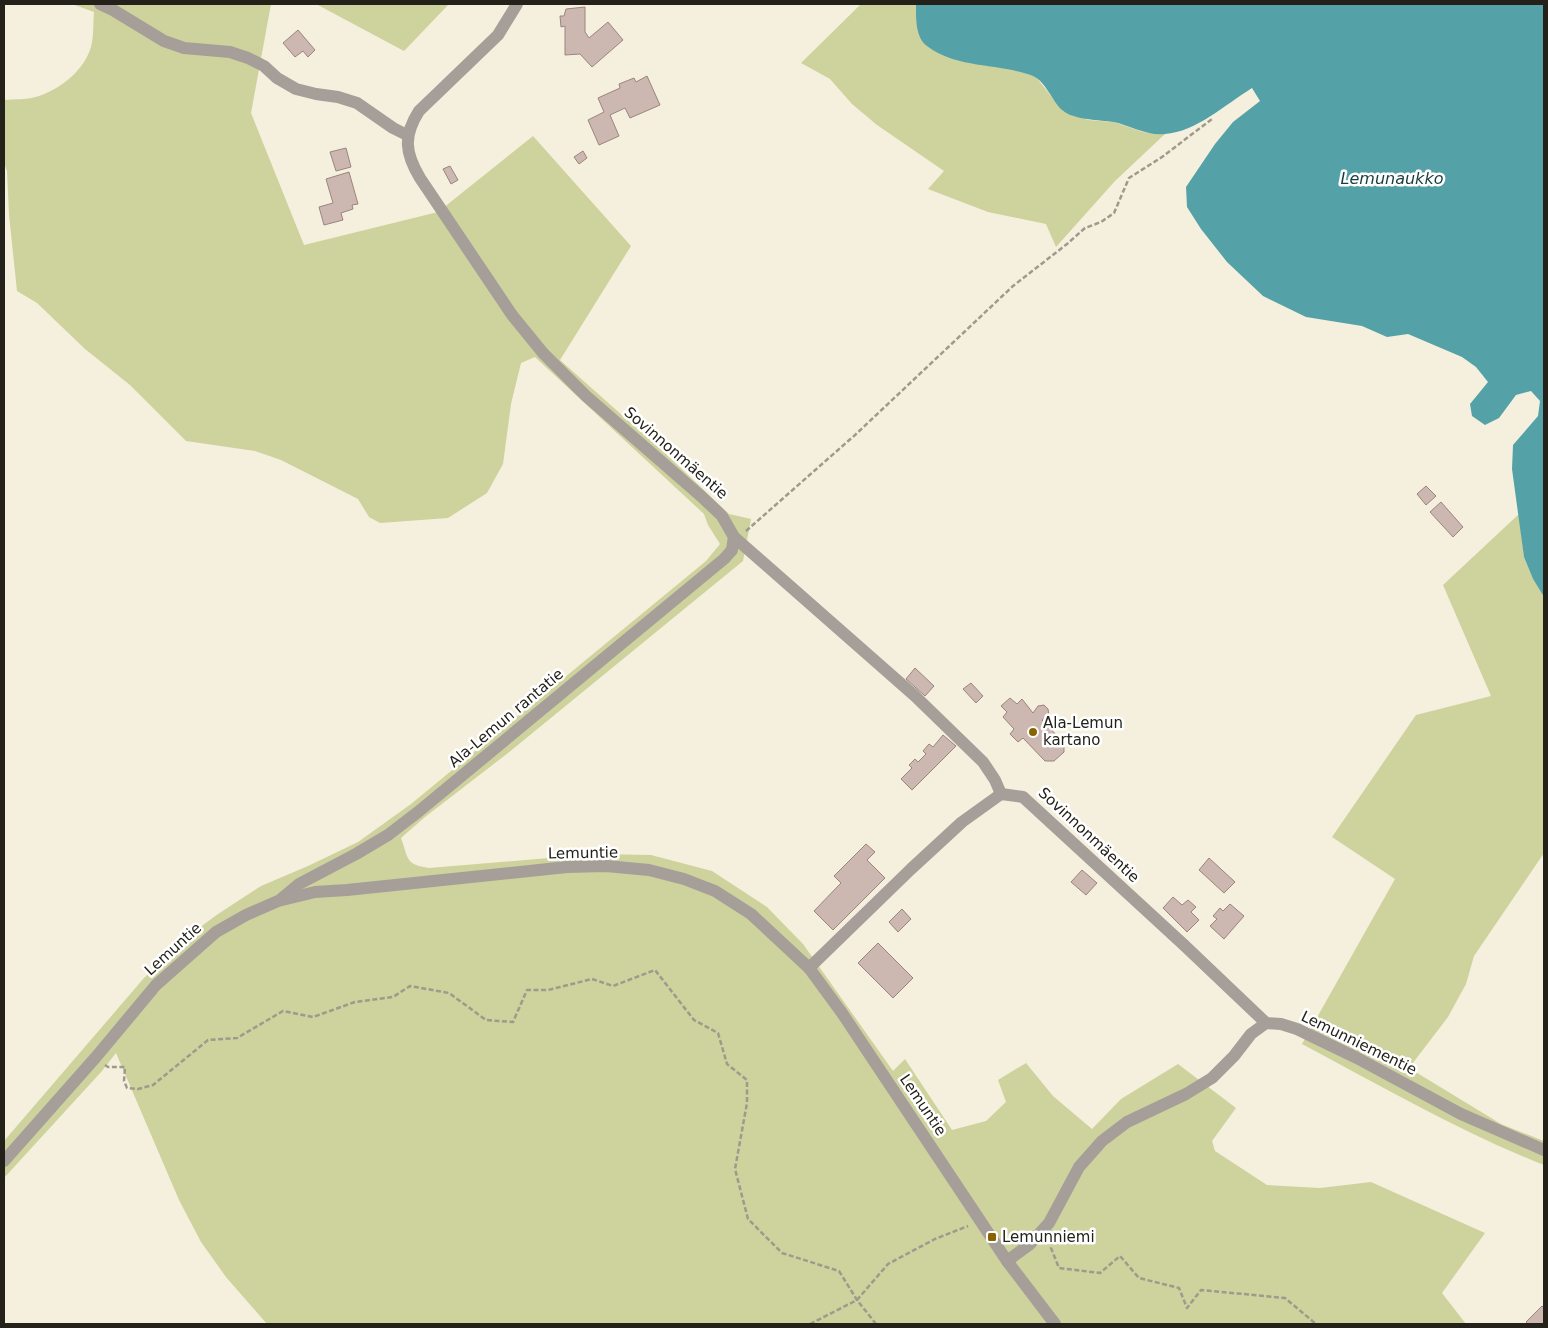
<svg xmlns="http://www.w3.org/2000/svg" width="1548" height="1328" font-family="'DejaVu Sans',sans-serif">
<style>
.green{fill:#ced29c}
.water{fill:#54a2a8}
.building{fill:#cdb8b1;stroke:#99857f}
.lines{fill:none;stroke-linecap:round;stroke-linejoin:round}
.path{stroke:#9e9a8c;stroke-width:2.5;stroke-dasharray:5 2.5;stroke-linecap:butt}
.minor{stroke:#a59e99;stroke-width:12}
.poi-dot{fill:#886502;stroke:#fff;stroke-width:2}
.labels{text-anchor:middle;stroke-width:5;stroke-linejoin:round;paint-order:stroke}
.street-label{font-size:15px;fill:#23211a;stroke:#fff}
.poi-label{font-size:15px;fill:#23211a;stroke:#fff;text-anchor:start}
.water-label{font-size:16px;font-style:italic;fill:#173d40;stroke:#fff}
</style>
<rect width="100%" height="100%" fill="#f5f0dd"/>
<g class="green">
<path d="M72 4H271L251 113 304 245 438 212 533 136 631 246 560 360 668 456 729 514 751 519 743 561 508 753 425 817 401 838C409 860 405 864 429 868L596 854 651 855 712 871 767 907 803 944 893 1071 905 1059 952 1130 986 1121 1006 1102 998 1080 1026 1063 1053 1096 1092 1129 1121 1099 1178 1064 1236 1108 1212 1141 1215 1151 1267 1185 1320 1188 1371 1182 1485 1233 1442 1293 1466 1324H267L226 1277 201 1242 179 1200 116 1053 102 1071 4 1178V1141L144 978 180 942 218 914 261 886 308 866 358 842 411 804 706 561 720 544 708 525 704 514 535 357 521 363 511 404 503 464 487 493 448 518 380 523 369 517 358 499 281 460 255 451 186 441 130 385 85 349 37 303 17 291 9 215 7 171 4 163V100C15 99 28 100 39 96 62 88 84 70 91 47 94 36 93 23 94 12Z"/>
<polygon points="316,4 449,4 404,51"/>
<polygon points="861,4 916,4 917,28 974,63 1016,70 1036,77 1063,111 1088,120 1114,122 1143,132 1165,134 1115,181 1056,247 1046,224 988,212 928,189 944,171 877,125 852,104 830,79 801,63"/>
<path d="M1519 514 1524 557 1533 579 1544 597V853L1474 956 1466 984 1448 1017 1409 1068 1501 1124 1544 1141V1165C1460 1132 1381 1086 1302 1044L1395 879 1332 837 1416 715 1491 696 1443 585Z"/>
</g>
<path class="water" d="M916 4H1544V597L1533 579 1524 557 1512 469 1513 445 1538 416 1540 401 1531 391 1516 395 1499 418 1485 425 1472 416 1470 404 1488 382 1476 367 1462 357 1408 334 1387 337 1362 326 1306 317 1263 296 1227 262 1201 229 1187 207 1186 187 1215 144 1233 122 1260 101 1252 88C1226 104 1196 132 1165 134 1147 136 1131 126 1114 122 1100 120 1073 120 1062 110 1052 101 1046 82 1033 76 1000 63 957 69 927 46 915 37 916 17 916 4Z"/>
<g class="building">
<polygon points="585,7 585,32 589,38 608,22 623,40 592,67 580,54 565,55 565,26 561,27 560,16 564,16 566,9"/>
<polygon points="298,30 315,50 308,57 303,51 295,57 283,43"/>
<polygon points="647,76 660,105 630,118 625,108 610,115 619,136 599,145 588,120 604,112 598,98 620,88 619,84 634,78 636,82"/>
<polygon points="346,148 351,167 336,171 330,152"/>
<polygon points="583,151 587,158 579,164 574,157"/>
<polygon points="450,166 458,180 451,184 443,169"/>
<polygon points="349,172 358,204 352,205 353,209 341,213 343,220 324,225 319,207 333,203 326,179"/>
<polygon points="1426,486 1436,496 1426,505 1417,494"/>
<polygon points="1441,502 1463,527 1453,537 1430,512"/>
<polygon points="915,668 934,686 925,696 906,679"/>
<polygon points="971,683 983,696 976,703 963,689"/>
<polygon points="1010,698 1017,704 1022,699 1033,713 1038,706 1044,705 1048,709 1049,715 1042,720 1064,743 1064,752 1054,761 1045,761 1023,738 1018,742 1010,734 1014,729 1003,717 1007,712 1001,706"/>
<polygon points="943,735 956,746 912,790 901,779 912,768 909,765 915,759 918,762 926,754 923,751 929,744 933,747"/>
<polygon points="866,844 875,852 867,860 885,878 833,930 814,911 841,883 834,876"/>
<polygon points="1209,858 1235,882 1224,893 1199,870"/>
<polygon points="1082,870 1097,883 1086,895 1071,882"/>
<polygon points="1173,897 1182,905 1188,900 1196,907 1191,912 1199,920 1187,932 1163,908"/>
<polygon points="1230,904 1244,916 1224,939 1210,926 1217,919 1213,916 1220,908 1223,911"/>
<polygon points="902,909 911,919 898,932 889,922"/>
<polygon points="878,943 913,978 893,998 858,963"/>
<polygon points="1542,1306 1544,1308 1544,1324 1528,1324 1526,1322"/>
</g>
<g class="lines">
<g class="path">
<polyline points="746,531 855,435 1013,286 1067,244 1085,228 1101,222 1114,213 1129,178 1162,157 1212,119"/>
<polyline points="105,1065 108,1067 125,1067 124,1081 127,1088 138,1089 153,1085 208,1040 237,1038 283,1011 313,1017 355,1002 393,997 410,986 449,993 486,1020 513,1022 527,990 548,990 592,979 613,986 655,970 694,1020 718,1033 727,1064 747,1080 747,1103 735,1169 748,1219 782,1253 839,1271 857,1300 876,1324"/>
<polyline points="1052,1240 1051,1248 1059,1268 1100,1273 1120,1256 1139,1278 1179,1288 1187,1308 1201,1290 1285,1298 1316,1324"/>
<polyline points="810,1324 857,1300 888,1264 935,1239 968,1226"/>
</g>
<g class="minor">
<polyline points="100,4 113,10 164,41 184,48 230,52 248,58 264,66 277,78 296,89 316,94 338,97 357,103 393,128 407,135"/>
<path d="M517 4 498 35 419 111C403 136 405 153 420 178L512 315 543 353 586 396 702 497 722 516 734 537 915 696 983 762 995 780 1001 794 1023 797 1184 945 1266 1023"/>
<polyline points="281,899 299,884 356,854 388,835 418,812 724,559 732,550 734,537"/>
<polyline points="809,968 911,869 962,822 1001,794"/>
<polyline points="4,1161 96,1057 156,985 216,932 246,915 278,901 315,892 347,890 567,867 606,866 649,870 684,879 715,891 751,914 809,968 842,1013 1007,1261 1055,1324"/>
<polyline points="1007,1261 1029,1245 1049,1223 1079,1167 1102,1141 1127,1122 1186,1094 1212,1078 1234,1056 1251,1034 1266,1023 1281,1024 1297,1029 1357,1058 1461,1114 1544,1150"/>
</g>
</g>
<g class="poi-dot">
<circle cx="1033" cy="732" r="5"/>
<rect x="987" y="1232" width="10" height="10" rx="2.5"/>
</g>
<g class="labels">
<g class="street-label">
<text transform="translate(676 453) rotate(41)" y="5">Sovinnonmäentie</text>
<text transform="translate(506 718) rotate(-40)" y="5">Ala-Lemun rantatie</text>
<text transform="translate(1089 835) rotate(43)" y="5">Sovinnonmäentie</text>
<text transform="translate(583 853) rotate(-1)" y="5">Lemuntie</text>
<text transform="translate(173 949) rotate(-42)" y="5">Lemuntie</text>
<text transform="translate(1359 1043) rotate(26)" y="5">Lemunniementie</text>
<text transform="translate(923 1105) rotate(56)" y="5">Lemuntie</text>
</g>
<g class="poi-label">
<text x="1043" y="728">Ala-Lemun<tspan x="1043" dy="17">kartano</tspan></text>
<text x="1002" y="1242">Lemunniemi</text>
</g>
<g class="water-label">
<text x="1392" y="184">Lemunaukko</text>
</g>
</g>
<rect width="1548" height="1328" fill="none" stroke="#23211a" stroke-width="10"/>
</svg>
